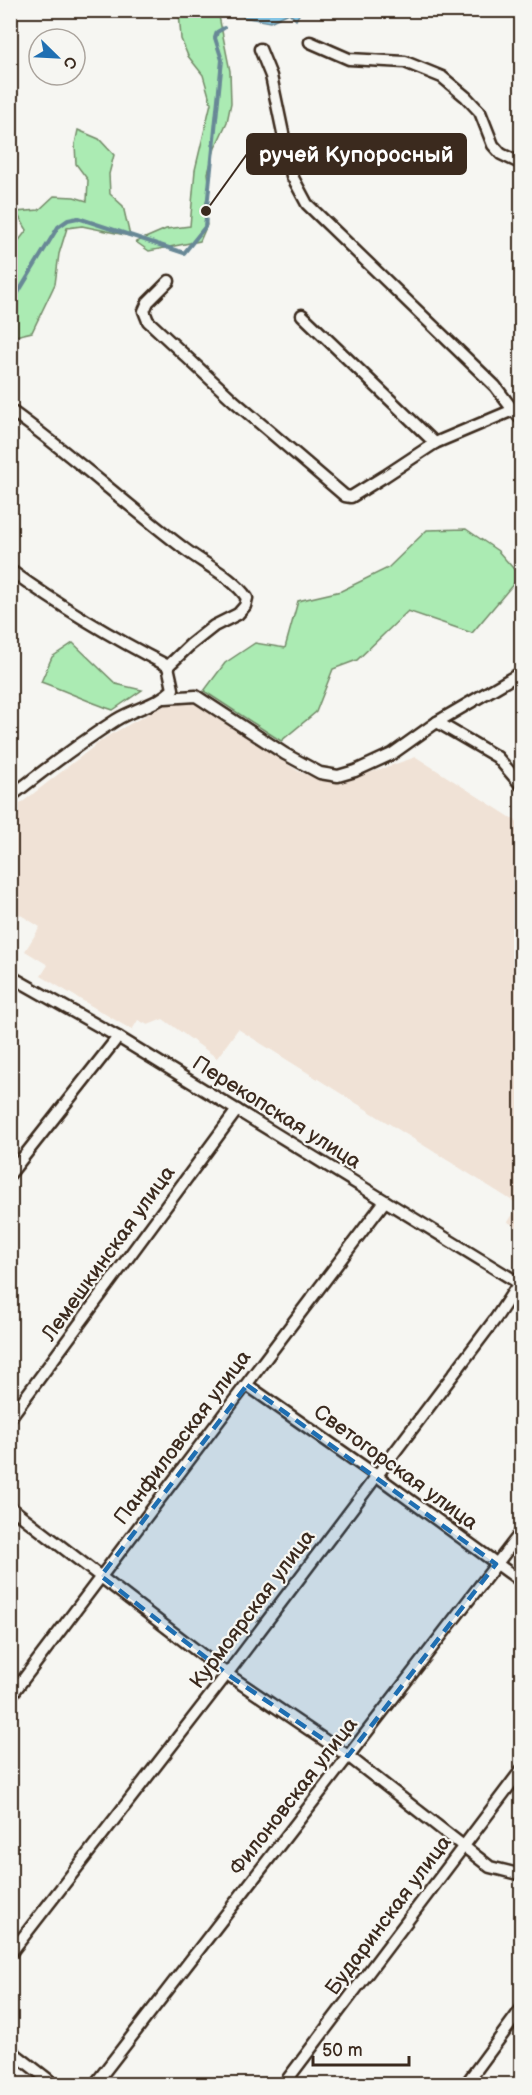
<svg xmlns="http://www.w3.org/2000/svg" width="532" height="2095" font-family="'Balsamiq Sans',sans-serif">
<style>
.built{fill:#f0e2d6}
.green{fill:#abebb3;stroke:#738a68;stroke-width:1.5}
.water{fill:#85c6e6;stroke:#678896;stroke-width:1.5}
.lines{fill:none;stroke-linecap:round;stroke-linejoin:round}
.stream{stroke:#678896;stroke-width:4}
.minor-casing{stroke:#3b2a1e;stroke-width:15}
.minor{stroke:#f6f6f2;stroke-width:10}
.marked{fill:#1f6fb2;fill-opacity:0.2;stroke:#1f6fb2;stroke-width:4.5;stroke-dasharray:12 8;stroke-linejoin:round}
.labels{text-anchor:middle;stroke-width:4.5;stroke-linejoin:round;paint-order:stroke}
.street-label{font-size:21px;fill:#3b2a1e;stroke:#f6f6f2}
.leader{fill:none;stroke:#3b2a1e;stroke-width:2}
.callout-dot{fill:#3b2a1e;stroke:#f6f6f2;stroke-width:2}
.callout{fill:#3b2a1e;stroke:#3b2a1e;stroke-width:2}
.callout-label{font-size:22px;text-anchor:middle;font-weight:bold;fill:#fff}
</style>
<rect width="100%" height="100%" fill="#f6f6f2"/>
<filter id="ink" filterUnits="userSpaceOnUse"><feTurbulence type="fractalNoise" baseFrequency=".0167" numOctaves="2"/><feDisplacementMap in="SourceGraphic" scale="12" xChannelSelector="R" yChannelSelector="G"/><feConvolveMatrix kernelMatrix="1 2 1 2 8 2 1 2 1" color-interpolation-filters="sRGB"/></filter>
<g filter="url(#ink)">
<polygon class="built" points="186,699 202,706 298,771 321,780 345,781 416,757 521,824 521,1230 508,1222 519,1205 238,1029 217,1058 163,1019 148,1025 138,1020 132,1030 41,976 48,965 25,951 40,927 11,909 11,811 106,737 172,701"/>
<g class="green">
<polygon points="179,11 218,11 230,71 231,103 227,122 215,148 208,173 210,190 204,209 207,225 200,241 149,251 136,242 166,229 190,226 195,170 211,103 203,75 188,56 181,39"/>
<polygon points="78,130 99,139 114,155 109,174 110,194 123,206 130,236 82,226 67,228 59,254 55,284 32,332 11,337 10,273 14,265 13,248 27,230 16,212 39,210 54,196 74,197 87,201 88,180 76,164 75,144"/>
<polygon points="466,529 498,551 520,576 472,633 408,611 357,660 333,669 316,712 281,741 204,691 225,663 255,643 285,648 298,601 341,591 388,568 427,530"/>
<path d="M73 643 116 684 142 690 113 710C89 702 66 691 41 682L52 657Z"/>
</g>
<polygon class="water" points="239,11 301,11 296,20 289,13 270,22 243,17"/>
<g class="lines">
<polyline class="stream" points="10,306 58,227 68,220 78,218 184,253 205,227 222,60 215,38 217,32 224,28"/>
<defs>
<g id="minor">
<polyline points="310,42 349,59 405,62 442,77 466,97 480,112 493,145 501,154 522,164"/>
<polyline points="260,49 271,76 292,176 307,204 495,386 513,410"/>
<polyline points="169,281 148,302 144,311 148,321 234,401 345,496 351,497 385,476 435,443 513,410 522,420"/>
<polyline points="302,315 435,443"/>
<path d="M10 410C70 453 124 503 182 547 203 564 232 576 247 598L245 606 238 614 214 626 190 645 168 666 173 689C158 705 135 708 116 720 80 743 44 770 10 797"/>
<path d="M10 570C61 607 113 638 168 666"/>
<polyline points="165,698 196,696 285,754 320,773 338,776 355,771 392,754 437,722 522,672"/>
<polyline points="437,722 497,757 522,786"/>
<polyline points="10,976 118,1037 522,1285"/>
<polyline points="10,1174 118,1037"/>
<polyline points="247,1385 377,1476 522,1582"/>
<polyline points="10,1418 237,1110"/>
<polyline points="10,1507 227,1674 348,1756 490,1867 522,1875"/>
<polyline points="10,1697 385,1201"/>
<polyline points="10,1954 227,1674 496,1318 519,1283"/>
<polyline points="10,2050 54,2084"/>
<polyline points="95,2084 522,1531"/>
<polyline points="284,2084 522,1769"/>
<polyline points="466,2084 522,2008"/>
</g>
</defs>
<use href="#minor" class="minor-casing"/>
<use href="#minor" class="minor"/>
</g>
</g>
<path class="marked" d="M247 1385 496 1564 348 1756 227 1674 101 1576Z"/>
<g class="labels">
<g class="street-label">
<text transform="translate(277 1112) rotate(32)" y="7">Перекопская улица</text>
<text transform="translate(108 1253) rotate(-54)" y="7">Лемешкинская улица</text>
<text transform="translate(182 1437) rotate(-53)" y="7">Панфиловская улица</text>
<text transform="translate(396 1467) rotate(36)" y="7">Светогорская улица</text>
<text transform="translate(252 1609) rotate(-53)" y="7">Курмоярская улица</text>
<text transform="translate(293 1796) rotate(-52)" y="7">Филоновская улица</text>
<text transform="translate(388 1915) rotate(-53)" y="7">Бударинская улица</text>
</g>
</g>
<path class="leader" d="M206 211L247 154"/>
<circle class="callout-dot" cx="206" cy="211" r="6"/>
<rect class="callout" x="247" y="134" width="219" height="40" rx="6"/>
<g class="callout-label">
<text x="356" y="162">ручей Купоросный</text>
</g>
<rect width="532" height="2095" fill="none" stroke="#f6f6f2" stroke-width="36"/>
<rect x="18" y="18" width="496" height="2059" fill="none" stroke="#3b2a1e" stroke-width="2" filter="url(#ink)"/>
<g transform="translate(57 57) rotate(114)"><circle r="28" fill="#f6f6f2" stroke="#aba49d" stroke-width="1.5"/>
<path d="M0-4.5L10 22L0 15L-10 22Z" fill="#1f6fb2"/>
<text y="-9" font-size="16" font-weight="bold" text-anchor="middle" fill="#3b2a1e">С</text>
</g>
<path d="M313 2056v9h96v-9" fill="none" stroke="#3b2a1e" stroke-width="3"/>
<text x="322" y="2056" font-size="18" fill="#3b2a1e" stroke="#f6f6f2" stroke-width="4.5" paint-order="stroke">50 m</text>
</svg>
